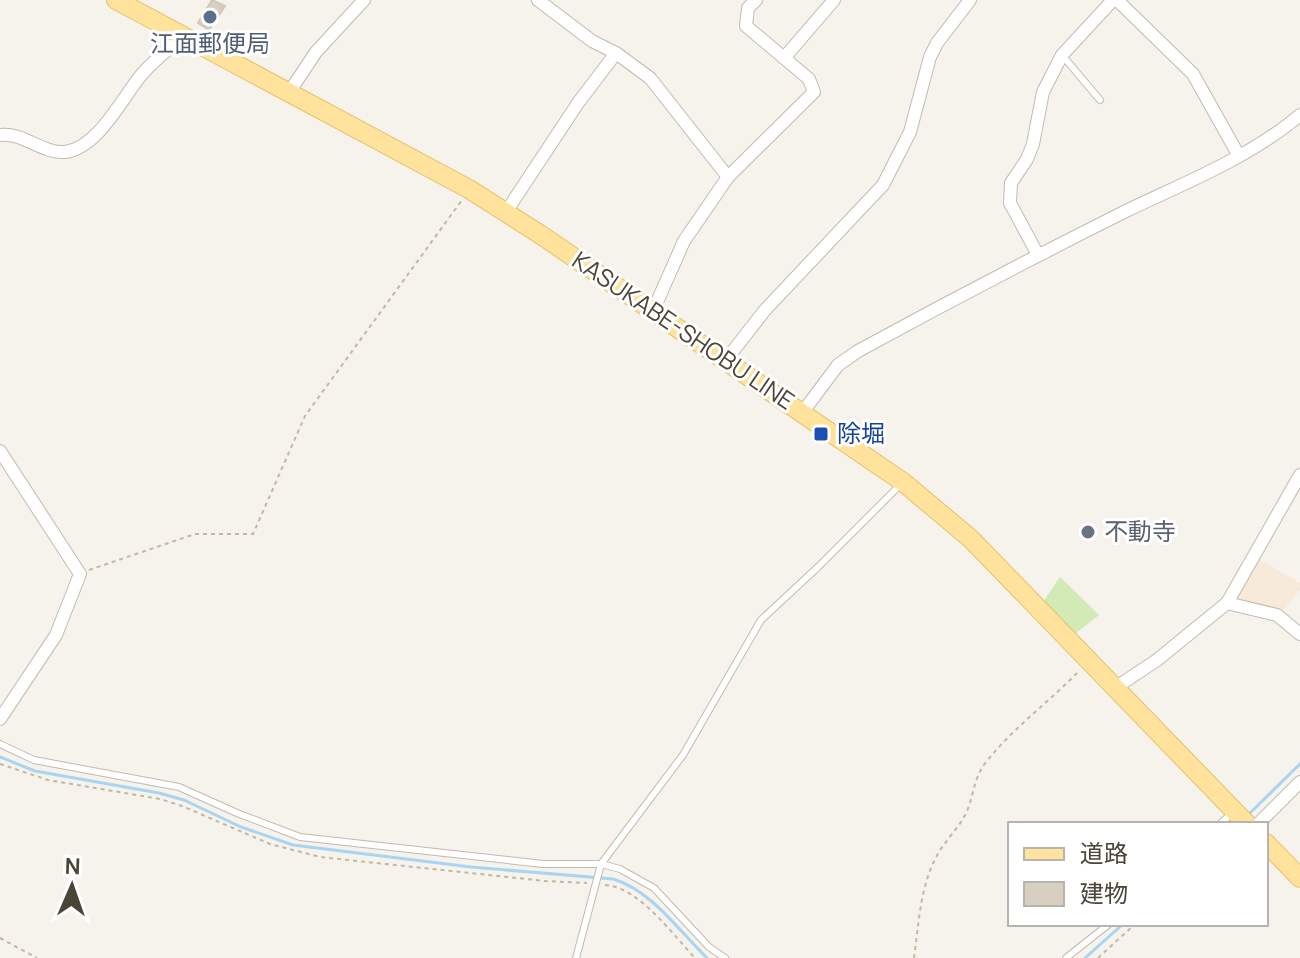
<svg xmlns="http://www.w3.org/2000/svg" width="1300" height="958" font-family="Manrope,'Noto Sans JP',sans-serif">
<style>
.commercial{fill:#f7ead8}
.green{fill:#d2eab5}
.lines{fill:none;stroke-linecap:round;stroke-linejoin:round}
.stream{stroke:#a9d4f2;stroke-width:3}
.building{fill:#d8cfc1;stroke:#d3c7b4;stroke-width:2}
.lane-casing{stroke:#c2bbae;stroke-width:8}
.street-casing{stroke:#c2bbae;stroke-width:14}
.primary-casing{stroke:#e6c16a;stroke-width:20}
.path{stroke:#c4b79f;stroke-width:2;stroke-dasharray:4 4;stroke-linecap:butt}
.lane{stroke:#fff;stroke-width:6}
.street{stroke:#fff;stroke-width:12}
.primary{stroke:#ffe39c;stroke-width:18}
.service-dot{fill:#5c6f8a;stroke:#fff;stroke-width:3}
.transit-dot{fill:#1a4fb4;stroke:#fff;stroke-width:3}
.worship-dot{fill:#6b7280;stroke:#fff;stroke-width:3}
.labels{text-anchor:middle;stroke-width:6;stroke-linejoin:round;paint-order:stroke}
.service-label{font-size:24px;fill:#4e5e75;stroke:#fff}
.street-label{font-size:24px;fill:#4b4439;stroke:#fff}
.transit-label{font-size:24px;fill:#164399;stroke:#fff;text-anchor:start}
.worship-label{font-size:24px;fill:#5b616d;stroke:#fff;text-anchor:start}
</style>
<rect width="100%" height="100%" fill="#f6f3ec"/>
<polygon class="commercial" points="1257,558 1300,583 1300,590 1283,611 1239,598 1237,594"/>
<polygon class="green" points="1060,577 1099,615 1071,637 1041,605"/>
<g class="lines">
<g class="stream">
<path d="M0 757 35 771 159 793 184 800 241 827 293 845 471 867 613 879C651 890 679 931 707 958"/>
<polyline points="1247,816 1300,764"/>
<polyline points="1085,958 1123,924"/>
</g>
</g>
<polygon class="building" points="212,0 225,6 209,30 198,23"/>
<g class="lines">
<defs>
<g id="lane">
<polyline points="1062,55 1100,100"/>
<polyline points="0,744 34,760 179,787 237,813 300,837 543,864 601,864 620,869 654,888 709,947 725,958"/>
<polyline points="1220,824 1232,813"/>
<polyline points="576,958 601,864 683,755 761,620 818,567 901,484"/>
<polyline points="1066,958 1109,924"/>
</g>
<g id="street">
<polyline points="538,0 592,41 616,53 650,78 728,177 684,241 653,311"/>
<polyline points="1117,0 1193,74 1239,156"/>
<polyline points="784,58 834,0"/>
<polyline points="290,91 316,52 364,0"/>
<path d="M0 135C23 132 43 154 65 152 98 148 122 98 142 74 154 60 170 48 184 36"/>
<polyline points="728,177 814,92 809,79 746,26 748,8 756,0"/>
<polyline points="506,212 578,103 616,53"/>
<polyline points="1038,255 1010,203 1011,183 1027,159 1033,144 1043,92 1062,55 1113,0"/>
<polyline points="726,360 765,310 883,185 910,132 930,57 937,43 970,0"/>
<path d="M802 413 838 365 858 351C946 303 1034 257 1124 212 1184 183 1249 158 1300 115"/>
<polyline points="0,451 80,574 56,635 0,719"/>
<polyline points="1227,603 1277,615 1300,634"/>
<polyline points="1115,688 1157,660 1227,603 1300,475"/>
<polyline points="1258,824 1300,782"/>
</g>
<g id="primary">
<polyline points="116,0 469,189 541,235 903,482 971,539 1247,824"/>
<polyline points="1266,843 1300,878"/>
</g>
</defs>
<use href="#lane" class="lane-casing"/>
<use href="#street" class="street-casing"/>
<use href="#primary" class="primary-casing"/>
<g class="path">
<polyline points="89,570 195,534 253,534 305,416 462,200"/>
<polyline points="0,764 48,780 160,799 182,806 270,844 320,857 545,881 587,883"/>
<path d="M605 885C639 887 672 934 695 958"/>
<polyline points="0,938 37,958"/>
<path d="M914 958C919 922 920 884 939 852 948 837 960 827 967 811 974 794 974 776 987 761 1013 728 1049 702 1079 671"/>
<polyline points="1098,958 1135,924"/>
</g>
<use href="#lane" class="lane"/>
<use href="#street" class="street"/>
<use href="#primary" class="primary"/>
</g>
<circle class="service-dot" cx="210" cy="17" r="8"/>
<rect class="transit-dot" x="813" y="426" width="16" height="16" rx="4"/>
<circle class="worship-dot" cx="1088" cy="532" r="8"/>
<g class="labels">
<g class="service-label">
<text x="210" y="52">江面郵便局</text>
</g>
<g class="street-label">
<text transform="translate(683 331) rotate(34)" y="8">KASUKABE-SHOBU LINE</text>
</g>
<g class="transit-label">
<text x="837" y="442">除堀</text>
</g>
<g class="worship-label">
<text x="1104" y="540">不動寺</text>
</g>
</g>
<rect x="1008" y="822" width="260" height="104" fill="#ffffff" stroke="#b7b4b0" stroke-width="2"/>
<rect x="1024" y="848" width="40" height="12" fill="#ffe39c" stroke="#b7b4b0" stroke-width="2"/>
<text x="1080" y="862" font-size="24" fill="#4b4439">道路</text>
<rect x="1024" y="882" width="40" height="24" fill="#d8cfc1" stroke="#b7b4b0" stroke-width="2"/>
<text x="1080" y="902" font-size="24" fill="#4b4439">建物</text>
<g transform="translate(72 886) rotate(2)" stroke="#ffffff" stroke-width="6" paint-order="stroke">
<path d="M0-6L14 30L0 20L-14 30Z" fill="#4b4439"/>
<text y="-12" font-size="22" font-weight="bold" text-anchor="middle" fill="#4b4439">N</text>
</g>
</svg>
